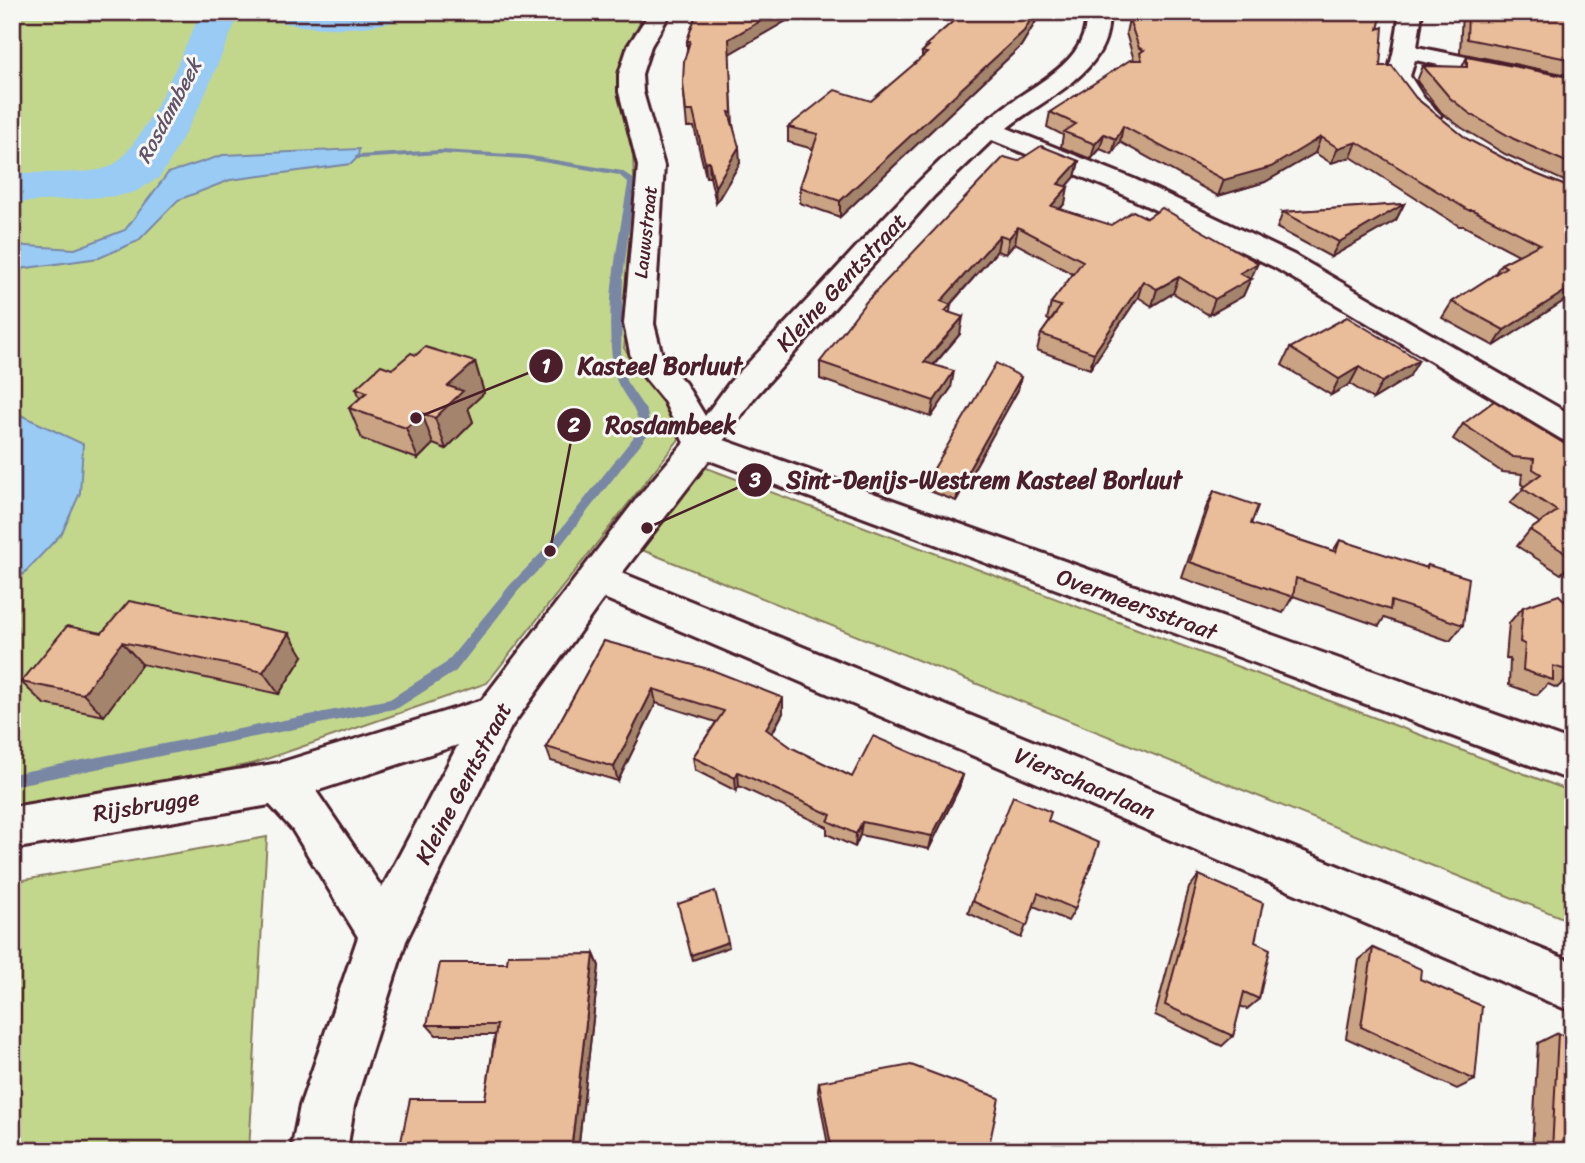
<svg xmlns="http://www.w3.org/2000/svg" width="1585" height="1163" font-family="Sriracha,sans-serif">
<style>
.green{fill:#c3d78c;stroke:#867b5c;stroke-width:2}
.water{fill:#99cbf5;stroke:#7986a4;stroke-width:2}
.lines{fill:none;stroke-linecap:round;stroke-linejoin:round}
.stream{fill:#7986a4;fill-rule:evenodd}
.river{fill:#99cbf5;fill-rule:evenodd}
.street-casing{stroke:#4a1f2b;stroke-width:6}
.street{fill:#f6f6f2;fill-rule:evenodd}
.wall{fill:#c9a384;stroke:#4a1f2b;stroke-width:2}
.shaded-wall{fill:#a4846c;stroke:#4a1f2b;stroke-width:2}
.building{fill:#eabd9a;stroke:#4a1f2b;stroke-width:2}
.labels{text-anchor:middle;stroke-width:6;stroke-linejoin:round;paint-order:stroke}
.far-street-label{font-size:19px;fill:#4a1f2b;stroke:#f6f6f2}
.far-water-label{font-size:21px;font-style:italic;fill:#625368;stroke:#f6f6f2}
.street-label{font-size:23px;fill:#4a1f2b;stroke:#f6f6f2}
.leader{fill:none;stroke:#4a1f2b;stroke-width:2.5}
.callout-dot{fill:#4a1f2b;stroke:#f6f6f2;stroke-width:2.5}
.mark-label{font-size:21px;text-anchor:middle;font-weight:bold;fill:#fff}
.callout-label{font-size:24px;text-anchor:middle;font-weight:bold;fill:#4a1f2b;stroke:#f6f6f2;stroke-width:6;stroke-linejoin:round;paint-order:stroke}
</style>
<rect width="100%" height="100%" fill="#f6f6f2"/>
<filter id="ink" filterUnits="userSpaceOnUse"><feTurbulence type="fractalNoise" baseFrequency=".0143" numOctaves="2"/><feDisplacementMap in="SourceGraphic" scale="14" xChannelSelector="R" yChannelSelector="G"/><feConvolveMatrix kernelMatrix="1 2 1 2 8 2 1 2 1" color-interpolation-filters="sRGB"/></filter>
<g filter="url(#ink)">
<g class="green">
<polygon points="12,12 652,12 640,22 619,86 632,140 638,247 624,348 687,429 487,683 255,763 12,816"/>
<polygon points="704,467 1573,792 1573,922 642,550"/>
<polygon points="267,837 249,1151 12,1151 12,882"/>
</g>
<g class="water">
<polygon points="359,149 358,157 351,164 230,180 178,200 138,241 99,258 12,270 12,245 75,249 125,230 168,173 223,155"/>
<polygon points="12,411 83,444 80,493 62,533 12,586"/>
</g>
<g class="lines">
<path class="stream" d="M441 150 525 155 622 171 635 180 623 278 621 353 626 381 647 412 650 430 649 433 554 554 518 591 456 671 398 708 12 786V774L390 699 446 663 510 585 546 548 640 429C637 404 618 394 614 371 603 310 618 243 628 183L619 175 525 159 441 154 358 159 354 157 358 155Z"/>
<g class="river">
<path d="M201 12H240L201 104 166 168 159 178 135 192 118 196 12 203V173C35 172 90 175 109 167 140 155 186 45 201 12Z"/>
<path d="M266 12H406L401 20C359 31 313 31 271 20Z"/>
</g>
<defs>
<g id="street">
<path d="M650 12H671L651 46 642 74 643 92 664 166 654 324 663 359 685 383 705 416 730 382C774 336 818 289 861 242 913 187 963 133 1026 92 1055 73 1089 52 1086 12H1108C1114 72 1044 97 1007 128L1134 179 1294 255 1573 416V443L1561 439 1274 267 1116 191 992 140 934 196 754 398 724 440 1573 742V781L709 460 622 573 1573 962V1012L604 598 511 727 406 941 354 1106 347 1151H291L300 1106 358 937 292 829 270 805 12 849V807L279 763 482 700 638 497 684 443 664 401 632 362 624 324 638 166 619 92V74L628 46ZM458 745 382 888 316 791Z"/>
<path d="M1400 12H1422L1417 47 1573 79V93L1415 60 1410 76 1424 98 1441 115 1438 120H1420L1406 108 1386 76C1395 55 1396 35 1400 12Z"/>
</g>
</defs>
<use href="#street" class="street-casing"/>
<use href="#street" class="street"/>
</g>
<g class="wall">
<polygon points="697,12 826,12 822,20 793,17 729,54 733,124 740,163 716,203 710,177 706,177 694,127 687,127 683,83 687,49 687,41"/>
<polygon points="964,12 1040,12 1039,16 1021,46 840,217 800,203 800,187 813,149 788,142 788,127 871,101 922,58 922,52 925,49 926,45"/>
<polygon points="1138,12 1382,12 1378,29 1380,66 1416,98 1467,139 1526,170 1573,189 1573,295 1494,346 1442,318 1452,302 1494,275 1501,264 1519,255 1464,226 1459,226 1351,157 1331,163 1315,153 1265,182 1218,196 1120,142 1112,154 1100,149 1091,159 1061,147 1063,135 1047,127 1050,112 1134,60 1126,33 1129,19 1140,19"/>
<polygon points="1462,12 1573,12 1573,76 1460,53"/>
<polygon points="1467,57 1573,78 1573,185 1505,154 1462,128 1442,113 1417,81 1423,66 1462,67"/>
<polygon points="1018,161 1079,161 1075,177 1067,186 1065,203 1060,209 1252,279 1250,280 1243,296 1209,315 1173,293 1152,306 1138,297 1090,369 1037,350 1041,334 1050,321 1047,319 1051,303 1073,274 1015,243 1006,254 997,251 950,305 951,305 950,312 960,334 934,365 951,388 931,417 820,379 820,362"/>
<polygon points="1404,204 1396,220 1331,257 1277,228 1283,212"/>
<polygon points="1290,348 1409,377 1373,399 1350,384 1331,395 1282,365"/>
<polygon points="416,355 475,362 484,393 468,408 473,422 446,449 433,444 418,459 362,439 349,408 360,398 356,388 392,369"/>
<polygon points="1018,390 956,501 927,490 929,477"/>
<polygon points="1463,424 1573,449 1573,565 1561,574 1517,546 1530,530 1540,523 1510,503 1525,487 1521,484 1522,474 1502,472 1453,439"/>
<polygon points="1214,491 1251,524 1333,551 1340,540 1425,568 1428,565 1463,625 1450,641 1384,618 1379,626 1293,596 1283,613 1182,578 1206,508"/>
<polygon points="1523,607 1573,609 1573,673 1557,688 1548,684 1537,695 1509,685 1510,659 1506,658 1509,623"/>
<polygon points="102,633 303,656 279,694 142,664 104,716 44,704 21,682"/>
<polygon points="604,641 783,713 772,734 792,748 852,777 963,775 959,788 929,849 860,835 855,847 827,834 827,827 739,786 736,791 695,770 693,757 716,722 656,703 618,781 551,761 546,747"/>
<polygon points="1048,821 1075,909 1068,921 1034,906 1021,938 968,913 972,901"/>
<polygon points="1199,875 1255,942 1259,999 1247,1009 1240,1006 1233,1036 1222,1046 1155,1015 1189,888"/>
<polygon points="1373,948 1420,979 1475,1080 1457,1089 1346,1038 1359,960"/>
<polygon points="594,954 599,966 578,1151 399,1151 485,1099 495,1035 436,1035 427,1025 507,963"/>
<polygon points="1558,1033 1573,1151 1532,1151 1538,1043"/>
<polygon points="819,1082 988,1151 829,1151 818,1091"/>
</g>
<g class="shaded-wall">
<polygon points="776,12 793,12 793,17 729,54 729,39"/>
<polygon points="822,12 826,12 822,20"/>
<polygon points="1035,12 1040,12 1039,16 1021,46 840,217 840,201"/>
<polygon points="1123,126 1120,142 1112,154 1116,139"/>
<polygon points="1104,134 1100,149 1091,159 1095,144"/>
<polygon points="1321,137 1315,153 1265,182 1218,196 1224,180"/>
<polygon points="1357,142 1351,157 1331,163 1338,148"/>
<polygon points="739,147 740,163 716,203 715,187"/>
<polygon points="709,161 710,177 706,177 705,162"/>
<polygon points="1079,161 1075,177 1055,200 1058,184"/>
<polygon points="1068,187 1065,203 1048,222 1051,206"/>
<polygon points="1404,204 1396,220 1331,257 1339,242"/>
<polygon points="1018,227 1015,243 1006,254 1009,238"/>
<polygon points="1000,235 997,251 938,318 941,301"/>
<polygon points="1258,263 1243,296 1209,315 1215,299 1240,273"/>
<polygon points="1179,277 1173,293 1152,306 1157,289"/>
<polygon points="1143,281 1138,297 1090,369 1094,353"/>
<polygon points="1573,286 1573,295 1494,346 1504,330"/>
<polygon points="963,317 960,334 922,378 924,362"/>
<polygon points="1419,360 1409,377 1373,399 1382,382"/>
<polygon points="475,362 484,393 468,408 473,422 446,449 435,418 448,386"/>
<polygon points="1359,367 1350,384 1331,395 1339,379"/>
<polygon points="954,371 951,388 931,417 934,401"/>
<polygon points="1021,377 1018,390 956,501 959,487"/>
<polygon points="422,413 433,444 418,459 406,428"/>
<polygon points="1573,561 1573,565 1561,574"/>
<polygon points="289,633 303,656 279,694 263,672"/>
<polygon points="122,642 142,664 104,716 83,694"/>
<polygon points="653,689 656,703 618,781 614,767"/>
<polygon points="783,698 783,713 766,743 766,729"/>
<polygon points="738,772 739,786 736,791 735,778"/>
<polygon points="963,775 959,788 929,849 932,836"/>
<polygon points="862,822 860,835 855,847 856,834"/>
<polygon points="728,942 729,947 693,960 691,955"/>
<polygon points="594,954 599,966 578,1151 571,1151"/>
</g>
<g class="building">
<polygon points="697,12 776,12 729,39 732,113 729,112 739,147 715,187 709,161 705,162 693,111 686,111 683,83 684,61 690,41 687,41"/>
<polygon points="964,12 1035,12 1024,31 840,201 800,187 818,134 788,127 835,90 871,101 927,53 922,52 929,46 926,45"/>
<polygon points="1146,12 1382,12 1378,29 1383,27 1380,66 1392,66 1416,98 1467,139 1526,170 1573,189 1573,286 1504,330 1452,302 1506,267 1501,264 1540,244 1473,210 1468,210 1357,142 1338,148 1321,137 1271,167 1224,180 1123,126 1116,139 1104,134 1095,144 1064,132 1076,124 1050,112 1130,60 1142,60 1140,53 1144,50 1139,48 1129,19 1148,19"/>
<polygon points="1468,12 1573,12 1573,60 1467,39"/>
<polygon points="1467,57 1573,78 1573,165 1514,139 1469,113 1450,98 1423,66 1467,67"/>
<polygon points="1041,146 1079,161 1058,184 1068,187 1051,206 1111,225 1133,211 1147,218 1162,208 1258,263 1240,273 1250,279 1215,299 1179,277 1157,289 1143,281 1094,353 1041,334 1061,306 1051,303 1083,261 1018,227 1009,238 1000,235 941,301 951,305 945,311 963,317 924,362 954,371 934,401 820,362 866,302 1004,157 1018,161"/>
<polygon points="1404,204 1339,242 1283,212"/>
<polygon points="1347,317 1419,360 1382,382 1359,367 1339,379 1290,348"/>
<polygon points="425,347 475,362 448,386 463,391 435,418 422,413 406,428 349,408 367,392 356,388 381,365 392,369 411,353 416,355"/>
<polygon points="996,363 1021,377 959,487 929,477"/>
<polygon points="1494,401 1573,449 1573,558 1530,530 1557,511 1522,488 1541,474 1533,469 1534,459 1513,457 1463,424"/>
<polygon points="1214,491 1258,506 1251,524 1336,552 1340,540 1427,568 1428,565 1469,578 1463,625 1391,601 1390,610 1296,578 1293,597 1190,562"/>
<polygon points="1559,595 1573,609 1573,672 1553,666 1553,680 1523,670 1525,644 1520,642 1523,607"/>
<polygon points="129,601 289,633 263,672 122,642 83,694 21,682 67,626 102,633"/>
<polygon points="604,641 712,670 783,698 766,729 792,748 852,777 873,736 963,775 932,836 862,822 856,834 828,821 831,815 738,772 735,778 693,757 724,711 653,689 614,767 546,747"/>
<polygon points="1013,796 1051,812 1048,821 1099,843 1075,909 1038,893 1027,926 972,901"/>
<polygon points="1199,875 1263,903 1255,942 1270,949 1259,999 1244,992 1233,1036 1165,1005"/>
<polygon points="715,891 728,942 691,955 678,904"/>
<polygon points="1373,948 1421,969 1420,979 1482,1006 1475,1080 1361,1027"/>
<polygon points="594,954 571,1151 399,1151 410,1099 485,1099 497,1025 427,1025 440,963 507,963 508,955"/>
<polygon points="1558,1033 1573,1040 1573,1151 1552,1151"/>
<polygon points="911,1065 999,1098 988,1151 832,1151 819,1082"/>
</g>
</g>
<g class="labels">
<g class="far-street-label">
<text transform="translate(645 232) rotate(-84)" y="7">Lauwstraat</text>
</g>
<g class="far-water-label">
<text transform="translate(169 111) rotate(-62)" y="7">Rosdambeek</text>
</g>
<g class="street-label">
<text transform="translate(841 282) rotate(-47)" y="8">Kleine Gentstraat</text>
<text transform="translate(1137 604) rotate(20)" y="8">Overmeersstraat</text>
<text transform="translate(463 783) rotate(-62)" y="8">Kleine Gentstraat</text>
<text transform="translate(1085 783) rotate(23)" y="8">Vierschaarlaan</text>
<text transform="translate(146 805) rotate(-9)" y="8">Rijsbrugge</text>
</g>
</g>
<path class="leader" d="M416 418L546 366M550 551L574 425M647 528L755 480"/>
<g class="callout-dot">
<circle cx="416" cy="418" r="7"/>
<circle cx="550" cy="551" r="7"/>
<circle cx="647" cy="528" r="7"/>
<circle cx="546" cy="366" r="18"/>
<circle cx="574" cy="425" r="18"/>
<circle cx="755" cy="480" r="18"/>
</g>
<g class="mark-label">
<text x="546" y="373">1</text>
<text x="574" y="432">2</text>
<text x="755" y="487">3</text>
</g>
<g class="callout-label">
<text x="660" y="374">Kasteel Borluut</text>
<text x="671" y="433">Rosdambeek</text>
<text x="984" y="488">Sint-Denijs-Westrem Kasteel Borluut</text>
</g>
<rect width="1585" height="1163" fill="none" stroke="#f6f6f2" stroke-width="42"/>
<rect x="21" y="21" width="1543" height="1121" fill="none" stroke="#4a1f2b" stroke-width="2.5" filter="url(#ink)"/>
</svg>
